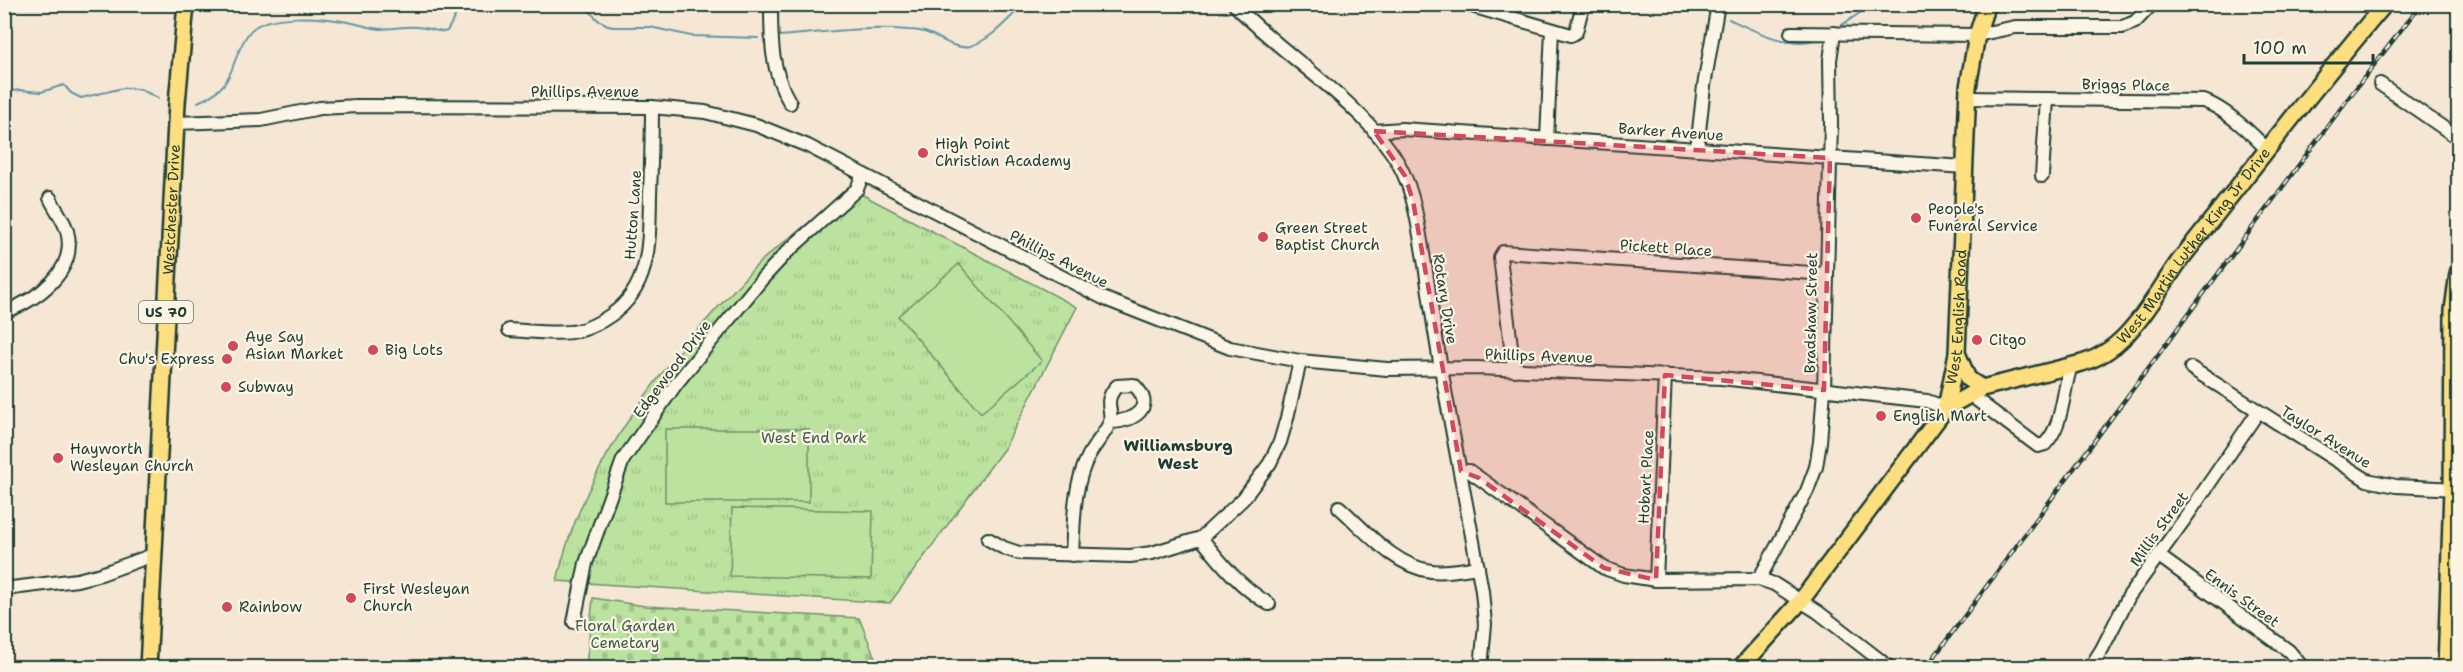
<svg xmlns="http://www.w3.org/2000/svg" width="2463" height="672" font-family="'Shantell Sans',sans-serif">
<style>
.cemetery{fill:url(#cemetery-stones);stroke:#6d906a;stroke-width:1.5}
.park{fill:url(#park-tufts);stroke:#6d906a;stroke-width:1.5}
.pitch{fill:#bbe39f;stroke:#6d906a;stroke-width:1.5}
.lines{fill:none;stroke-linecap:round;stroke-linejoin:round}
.stream{stroke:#6296a5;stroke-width:2}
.minor-casing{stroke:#1f3d34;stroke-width:16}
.major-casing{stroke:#1f3d34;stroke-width:20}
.minor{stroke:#fcf5e5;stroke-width:12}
.major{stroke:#fddf80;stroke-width:15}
.rail-casing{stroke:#1f3d34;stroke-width:4.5}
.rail{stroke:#fcf5e5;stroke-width:2;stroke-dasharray:7;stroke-linecap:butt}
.marked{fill:#d1495b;fill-opacity:0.2;stroke:#d1495b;stroke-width:4.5;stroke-dasharray:12 8;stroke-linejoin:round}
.poi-dot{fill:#d1495b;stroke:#fcf5e5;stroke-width:2}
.labels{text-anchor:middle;stroke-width:4.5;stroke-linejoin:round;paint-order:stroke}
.shield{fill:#fcf5e5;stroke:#617469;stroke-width:1.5}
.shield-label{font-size:14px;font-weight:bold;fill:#1f3d34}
.street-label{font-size:15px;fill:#1f3d34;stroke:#fcf5e5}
.poi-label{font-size:15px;fill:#1f3d34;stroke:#fcf5e5;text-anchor:start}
.park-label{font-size:15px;fill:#3e5e49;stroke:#fcf5e5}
.neighbourhood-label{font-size:16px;font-weight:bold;fill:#1f3d34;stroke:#fcf5e5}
</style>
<defs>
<pattern id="cemetery-stones" width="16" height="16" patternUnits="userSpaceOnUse" patternTransform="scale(1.5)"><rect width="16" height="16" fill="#bbe39f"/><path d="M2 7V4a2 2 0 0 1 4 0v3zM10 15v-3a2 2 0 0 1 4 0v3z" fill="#a0c48a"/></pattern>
<pattern id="park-tufts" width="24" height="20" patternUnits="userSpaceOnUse" patternTransform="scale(1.5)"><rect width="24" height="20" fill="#bbe39f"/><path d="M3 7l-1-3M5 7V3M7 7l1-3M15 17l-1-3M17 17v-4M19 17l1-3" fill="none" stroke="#a0c48a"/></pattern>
</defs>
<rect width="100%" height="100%" fill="#f6e7d4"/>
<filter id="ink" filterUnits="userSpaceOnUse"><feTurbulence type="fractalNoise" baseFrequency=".0167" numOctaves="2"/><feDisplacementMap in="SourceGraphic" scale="12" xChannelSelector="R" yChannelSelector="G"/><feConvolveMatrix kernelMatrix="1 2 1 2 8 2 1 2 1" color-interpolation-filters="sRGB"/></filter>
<g filter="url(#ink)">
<polygon class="cemetery" points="593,598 645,606 859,618 879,667 586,667"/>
<path class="park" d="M861 194 1077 307 1005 447 890 603 557 581C580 475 650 380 723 302 735 289 747 275 760 262 787 238 817 217 846 195Z"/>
<g class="pitch">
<polygon points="959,264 1042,361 981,413 898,316"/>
<rect x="665" y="429" width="144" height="73"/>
<polygon points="732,508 873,511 871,579 730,576"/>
</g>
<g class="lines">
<g class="stream">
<polyline points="583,4 598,20 612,27 650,27 691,36 758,38"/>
<polyline points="1697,4 1706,9"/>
<path d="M1729 19C1757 32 1790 50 1820 38"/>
<polyline points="1842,25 1873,4"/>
<path d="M779 36C822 33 864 26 908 30 915 30 923 31 930 34 941 38 953 48 965 47 988 44 1007 20 1024 4"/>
<polyline points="4,92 20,90 41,92 64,85 71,93 81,98 123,88 140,89 158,98"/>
<path d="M198 102C239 85 227 64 248 34 264 10 328 18 353 23 362 25 371 28 380 29 393 29 405 26 417 27 426 27 435 31 444 32L447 31 462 4"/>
</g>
<defs>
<g id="minor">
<path d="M771 4C771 41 771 71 790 103"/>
<path d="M1234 4C1284 57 1350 93 1392 153 1415 186 1418 227 1425 265 1430 300 1435 334 1441 368 1454 443 1469 517 1482 591L1485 624 1481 668"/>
<polyline points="1465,4 1571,35 1576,32 1583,4"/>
<polyline points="1791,33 1977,35 2015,27 2122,27 2135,22 2152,4"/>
<polyline points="2380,84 2458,138"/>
<path d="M1968 98 2203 101C2223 107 2253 134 2267 150"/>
<polyline points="176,123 261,120 320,108 358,106 652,107 705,112 756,125 808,146 1105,299 1230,348 1300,361 1387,369 1476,368 1721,378 1927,401 1946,408"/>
<polyline points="1374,131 1402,129 1965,167"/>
<polyline points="1547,139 1552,30"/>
<polyline points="1697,149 1704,86 1718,4"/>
<polyline points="2042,176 2047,99"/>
<path d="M4 312C37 300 78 271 67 231 64 220 55 209 50 198"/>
<path d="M509 330C531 331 556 335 578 331 590 328 601 322 611 315 652 287 649 239 650 195 651 166 652 137 652 107"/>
<polyline points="2191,368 2367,480 2396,486 2458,489"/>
<polyline points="1514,370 1500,257 1503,252 1827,274"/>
<path d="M1969 394 2038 446 2045 444C2064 424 2062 392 2071 366"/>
<polyline points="1461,471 1469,471 1479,478 1604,568 1624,575 1656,580 1759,579 1774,584 1818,612 1890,668"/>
<path d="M1339 507C1365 530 1394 566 1431 571 1446 573 1463 569 1478 567"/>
<path d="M1201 538C1222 564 1240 587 1269 604"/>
<polyline points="988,539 1004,548 1019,553 1130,556 1152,553 1201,538 1243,499 1270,463 1280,442 1287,418 1300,361"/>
<path d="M1072 555C1074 521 1073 485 1089 455 1095 444 1104 435 1109 424 1115 411 1101 403 1117 386L1134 385C1157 407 1134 421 1111 422"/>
<polyline points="2159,556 2289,651 2303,668"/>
<polyline points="1759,579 1807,491 1816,467 1820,442 1824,390 1831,124 1830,60 1834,33"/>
<polyline points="1656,580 1665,375"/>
<polyline points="4,589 77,580 101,574 153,555"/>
<polyline points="574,622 586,563 623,460 676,384 762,279 787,252 857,189 862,176"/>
<polyline points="2090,668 2102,649 2129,596 2189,513 2258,412"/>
<polyline points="2187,668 2188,666"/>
</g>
<g id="major">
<polyline points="1957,353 1968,379 1982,388"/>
<path id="s1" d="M1946 408 1982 388 2082 363C2102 357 2120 343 2133 327 2151 307 2164 282 2180 260 2248 175 2314 87 2385 4"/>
<path id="s2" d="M148 668 177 103 186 4"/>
<path id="s3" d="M1740 668 1800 602 1946 408 1957 353 1968 87 1977 35 1987 4"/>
<polyline points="2446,668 2452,489 2453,310 2458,273"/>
</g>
</defs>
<use href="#minor" class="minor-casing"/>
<use href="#major" class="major-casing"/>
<use href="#minor" class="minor"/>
<use href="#major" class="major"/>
<defs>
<polyline id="rail" points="1926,668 2347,100 2421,4"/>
</defs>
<use href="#rail" class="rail-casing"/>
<use href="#rail" class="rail"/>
</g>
</g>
<path class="marked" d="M1374 131 1830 158 1824 390 1665 375 1656 580 1604 568 1479 478 1461 471 1413 201 1405 176Z"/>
<g class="poi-dot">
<circle cx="923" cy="153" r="6"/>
<circle cx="1916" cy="218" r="6"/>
<circle cx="1263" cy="237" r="6"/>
<circle cx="1977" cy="340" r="6"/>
<circle cx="233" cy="346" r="6"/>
<circle cx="373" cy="350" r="6"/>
<circle cx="227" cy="359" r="6"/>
<circle cx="226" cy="387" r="6"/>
<circle cx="1881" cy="416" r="6"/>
<circle cx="58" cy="458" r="6"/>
<circle cx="351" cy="598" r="6"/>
<circle cx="227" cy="607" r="6"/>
</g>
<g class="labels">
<rect class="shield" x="139" y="301" width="54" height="22" rx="4.5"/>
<g class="shield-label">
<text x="166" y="317">US 70</text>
</g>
<g class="street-label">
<text transform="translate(2126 85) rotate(1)" y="5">Briggs Place</text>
<text x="585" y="97">Phillips Avenue</text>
<text transform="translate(1671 132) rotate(4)" y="5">Barker Avenue</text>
<text dy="5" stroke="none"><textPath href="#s2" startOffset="459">Westchester Drive</textPath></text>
<text transform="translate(633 215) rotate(-86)" y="5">Hutton Lane</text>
<text dy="5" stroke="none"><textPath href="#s1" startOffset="309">West Martin Luther King Jr Drive</textPath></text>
<text transform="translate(1666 248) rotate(4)" y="5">Pickett Place</text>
<text transform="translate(1059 259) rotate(27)" y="5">Phillips Avenue</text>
<text transform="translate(1445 299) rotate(81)" y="5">Rotary Drive</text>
<text transform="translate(1811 313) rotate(-89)" y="5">Bradshaw Street</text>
<text dy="5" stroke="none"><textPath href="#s3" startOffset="424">West English Road</textPath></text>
<text transform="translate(1539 356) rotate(2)" y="5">Phillips Avenue</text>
<text transform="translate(672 369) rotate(-53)" y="5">Edgewood Drive</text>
<text transform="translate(2326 437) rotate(32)" y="5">Taylor Avenue</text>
<text transform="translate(1646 477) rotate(-87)" y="5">Hobart Place</text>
<text transform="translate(2159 529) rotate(-54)" y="5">Millis Street</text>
<text transform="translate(2242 598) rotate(36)" y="5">Ennis Street</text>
</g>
<g class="poi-label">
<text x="935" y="149">High Point<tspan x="935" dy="17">Christian Academy</tspan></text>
<text x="1928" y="214">People's<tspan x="1928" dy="17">Funeral Service</tspan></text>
<text x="1275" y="233">Green Street<tspan x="1275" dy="17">Baptist Church</tspan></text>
<text x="245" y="342">Aye Say<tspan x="245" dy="17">Asian Market</tspan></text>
<text x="1989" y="345">Citgo</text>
<text x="385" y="355">Big Lots</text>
<text x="215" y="364" text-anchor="end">Chu's Express</text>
<text x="238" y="392">Subway</text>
<text x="1893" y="421">English Mart</text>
<text x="70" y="454">Hayworth<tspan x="70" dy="17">Wesleyan Church</tspan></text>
<text x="363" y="594">First Wesleyan<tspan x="363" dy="17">Church</tspan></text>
<text x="239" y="612">Rainbow</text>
</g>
<g class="park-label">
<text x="814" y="443">West End Park</text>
<text x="625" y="631">Floral Garden<tspan x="625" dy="17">Cemetary</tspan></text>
</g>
<g class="neighbourhood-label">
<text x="1178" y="451">Williamsburg<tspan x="1178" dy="18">West</tspan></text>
</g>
</g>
<rect width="2463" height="672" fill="none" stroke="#fcf5e5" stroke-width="24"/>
<rect x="12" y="12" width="2439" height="648" fill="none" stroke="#1f3d34" stroke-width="2" filter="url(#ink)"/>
<path d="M2244 54v9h129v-9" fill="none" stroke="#1f3d34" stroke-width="3"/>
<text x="2253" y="54" font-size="18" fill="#1f3d34" stroke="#fcf5e5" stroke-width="4.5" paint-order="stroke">100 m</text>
</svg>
